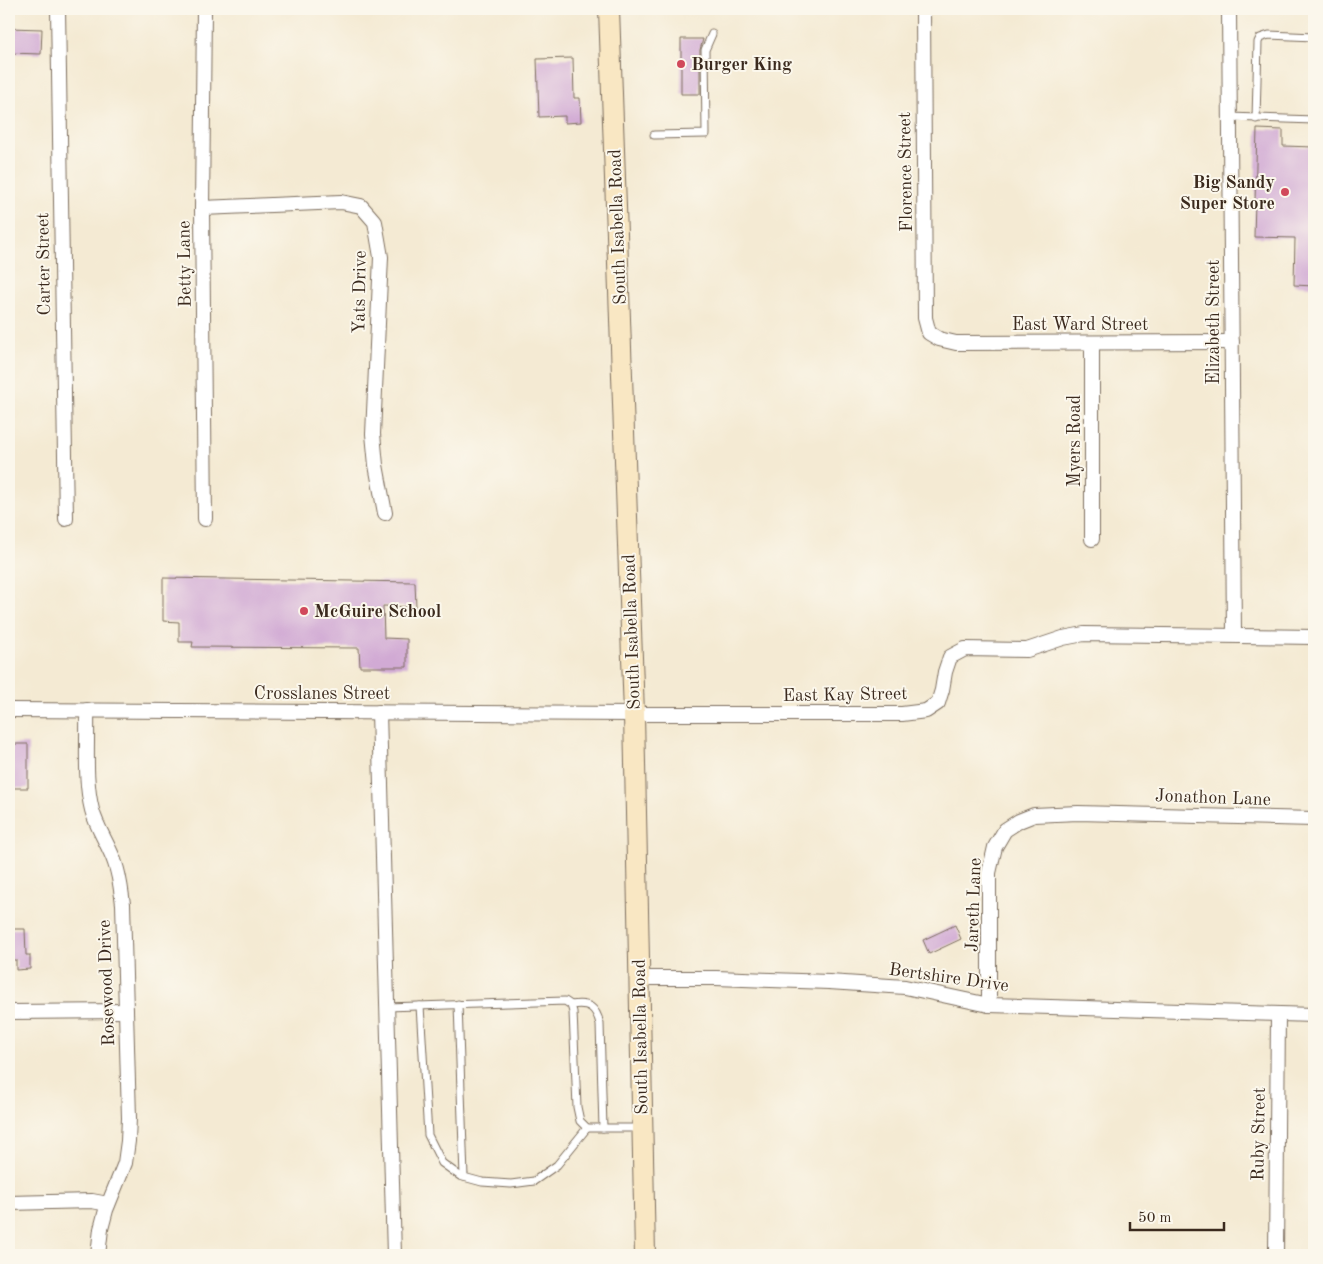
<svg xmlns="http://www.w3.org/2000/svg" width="1323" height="1264" font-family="'Old Standard TT',serif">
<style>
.building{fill:#d1aad4}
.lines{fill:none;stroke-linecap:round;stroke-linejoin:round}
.lane-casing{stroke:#7c6d5d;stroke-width:9}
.street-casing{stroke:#7c6d5d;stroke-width:16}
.secondary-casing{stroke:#7c6d5d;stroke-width:22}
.lane{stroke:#fff;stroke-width:7}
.street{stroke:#fff;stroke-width:14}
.secondary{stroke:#f9e7c3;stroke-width:20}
.poi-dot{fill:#d1495b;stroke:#fbf7ec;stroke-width:2}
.labels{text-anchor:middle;stroke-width:4;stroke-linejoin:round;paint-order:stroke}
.poi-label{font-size:18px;font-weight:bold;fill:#3b2a1e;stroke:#fbf7ec;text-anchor:start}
.street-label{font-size:18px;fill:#3b2a1e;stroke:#fbf7ec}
</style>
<rect width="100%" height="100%" fill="#fbf7ec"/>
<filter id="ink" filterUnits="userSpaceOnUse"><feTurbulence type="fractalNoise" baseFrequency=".02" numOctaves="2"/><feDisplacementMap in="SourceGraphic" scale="10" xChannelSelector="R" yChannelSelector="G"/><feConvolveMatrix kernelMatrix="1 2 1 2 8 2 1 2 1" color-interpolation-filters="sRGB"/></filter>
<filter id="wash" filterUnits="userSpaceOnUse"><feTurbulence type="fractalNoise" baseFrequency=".0096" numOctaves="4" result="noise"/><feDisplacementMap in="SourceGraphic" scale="20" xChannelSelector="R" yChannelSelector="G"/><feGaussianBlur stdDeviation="1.12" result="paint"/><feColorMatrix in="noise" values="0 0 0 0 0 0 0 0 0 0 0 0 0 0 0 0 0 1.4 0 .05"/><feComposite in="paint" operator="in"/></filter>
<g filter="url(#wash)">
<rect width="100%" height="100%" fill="#f4ead3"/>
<g id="blocks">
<g class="building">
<polygon points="9,28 42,29 41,54 9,53"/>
<polygon points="681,39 703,39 700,50 700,94 681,94"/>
<polygon points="573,58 574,98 580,98 581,122 565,123 565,116 539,117 537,59"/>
<polygon points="1257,129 1283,130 1283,146 1314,147 1314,286 1294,285 1295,238 1254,237"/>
<polygon points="163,578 415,582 416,607 383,606 384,638 407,639 407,667 360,667 359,648 192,647 193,642 179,642 179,622 163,621"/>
<polygon points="12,744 28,744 28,788 12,788 12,782 9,782 9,752 12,751"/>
<polygon points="955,925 961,939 929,954 923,940"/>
<polygon points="9,929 25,929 26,955 30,955 30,969 16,970 16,960 9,960"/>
</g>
</g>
</g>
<g filter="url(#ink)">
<use href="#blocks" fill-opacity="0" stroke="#7c6d5d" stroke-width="1"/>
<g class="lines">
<defs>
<g id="lane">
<polyline points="1230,117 1314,120"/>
<polyline points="1256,119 1258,42 1260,38 1269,35 1314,37"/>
<polyline points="654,135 706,134 705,50 712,34"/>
<polyline points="458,1004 464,1177"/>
<path d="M571 1005C589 1002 596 1007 600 1024L603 1128"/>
<polyline points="420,1006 428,1135 442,1163 460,1176 482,1182 511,1184 534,1181 557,1165 587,1128"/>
<polyline points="387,1007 565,1001 571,1005 573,1012 577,1107 580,1121 587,1128 641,1128"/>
</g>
<g id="street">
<polyline points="58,9 66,519"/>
<polyline points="204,9 202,208 205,519"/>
<polyline points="923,9 925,318 929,333 939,339 956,343 1232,342"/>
<polyline points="1229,9 1234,635"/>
<polyline points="202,208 341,202 361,206 375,222 381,257 373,434 376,465 385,513"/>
<polyline points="1092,539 1092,343"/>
<polyline points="9,710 634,714 902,714 926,711 938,703 942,690 945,672 950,657 965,649 1027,650 1063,638 1084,634 1314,637"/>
<path d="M87 710C88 743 84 778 92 810 97 829 109 845 115 863 120 877 121 890 123 904L129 1118 128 1141 125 1163 106 1210 101 1229 98 1255"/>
<polyline points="379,712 394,1255"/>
<polyline points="638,978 716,978 829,982 905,987 989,1005 1314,1015"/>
<polyline points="989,1005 989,873 995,847 1005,830 1019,821 1034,815 1078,813 1314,819"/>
<polyline points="9,1012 126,1011"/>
<polyline points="9,1203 92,1201 108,1204"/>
<polyline points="1276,1255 1278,1014"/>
</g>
<polyline id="secondary" points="609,9 634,714 645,1255"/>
</defs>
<use href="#lane" class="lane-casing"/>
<use href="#street" class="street-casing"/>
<use href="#secondary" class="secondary-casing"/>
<use href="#lane" class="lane"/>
<use href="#street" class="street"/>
<use href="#secondary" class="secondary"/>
</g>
</g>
<g class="poi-dot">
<circle cx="681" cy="64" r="5"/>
<circle cx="1285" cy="192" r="5"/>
<circle cx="304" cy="611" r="5"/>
</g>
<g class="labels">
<g class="poi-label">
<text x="691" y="70">Burger King</text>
<text x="1275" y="188" text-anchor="end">Big Sandy<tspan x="1275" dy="21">Super Store</tspan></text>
<text x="314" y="617">McGuire School</text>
</g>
<g class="street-label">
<text transform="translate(905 172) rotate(-91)" y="6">Florence Street</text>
<text transform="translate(617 227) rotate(-92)" y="6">South Isabella Road</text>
<text transform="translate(43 264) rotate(-91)" y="6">Carter Street</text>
<text transform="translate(184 264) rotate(-91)" y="6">Betty Lane</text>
<text transform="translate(359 292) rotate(-89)" y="6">Yats Drive</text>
<text transform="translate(1213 322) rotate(-90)" y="6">Elizabeth Street</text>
<text x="1080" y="330">East Ward Street</text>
<text transform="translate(1074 441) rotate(-90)" y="6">Myers Road</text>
<text transform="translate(631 632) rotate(-92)" y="6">South Isabella Road</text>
<text x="322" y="699">Crosslanes Street</text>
<text transform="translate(845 694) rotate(-1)" y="6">East Kay Street</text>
<text transform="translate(1213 797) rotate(2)" y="6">Jonathon Lane</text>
<text transform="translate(973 905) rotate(-88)" y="6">Jareth Lane</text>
<text transform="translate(949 977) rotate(8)" y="6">Bertshire Drive</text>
<text transform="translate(106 983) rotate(-92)" y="6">Rosewood Drive</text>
<text transform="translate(640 1037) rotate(-91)" y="6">South Isabella Road</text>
<text transform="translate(1258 1134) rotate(-89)" y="6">Ruby Street</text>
</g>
</g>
<rect width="1323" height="1264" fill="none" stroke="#fbf7ec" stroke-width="30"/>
<path d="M1130 1222v8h94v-8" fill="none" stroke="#3b2a1e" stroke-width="2.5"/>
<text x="1138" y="1222" font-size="15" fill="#3b2a1e" stroke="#fbf7ec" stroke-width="4" paint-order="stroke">50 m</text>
</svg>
